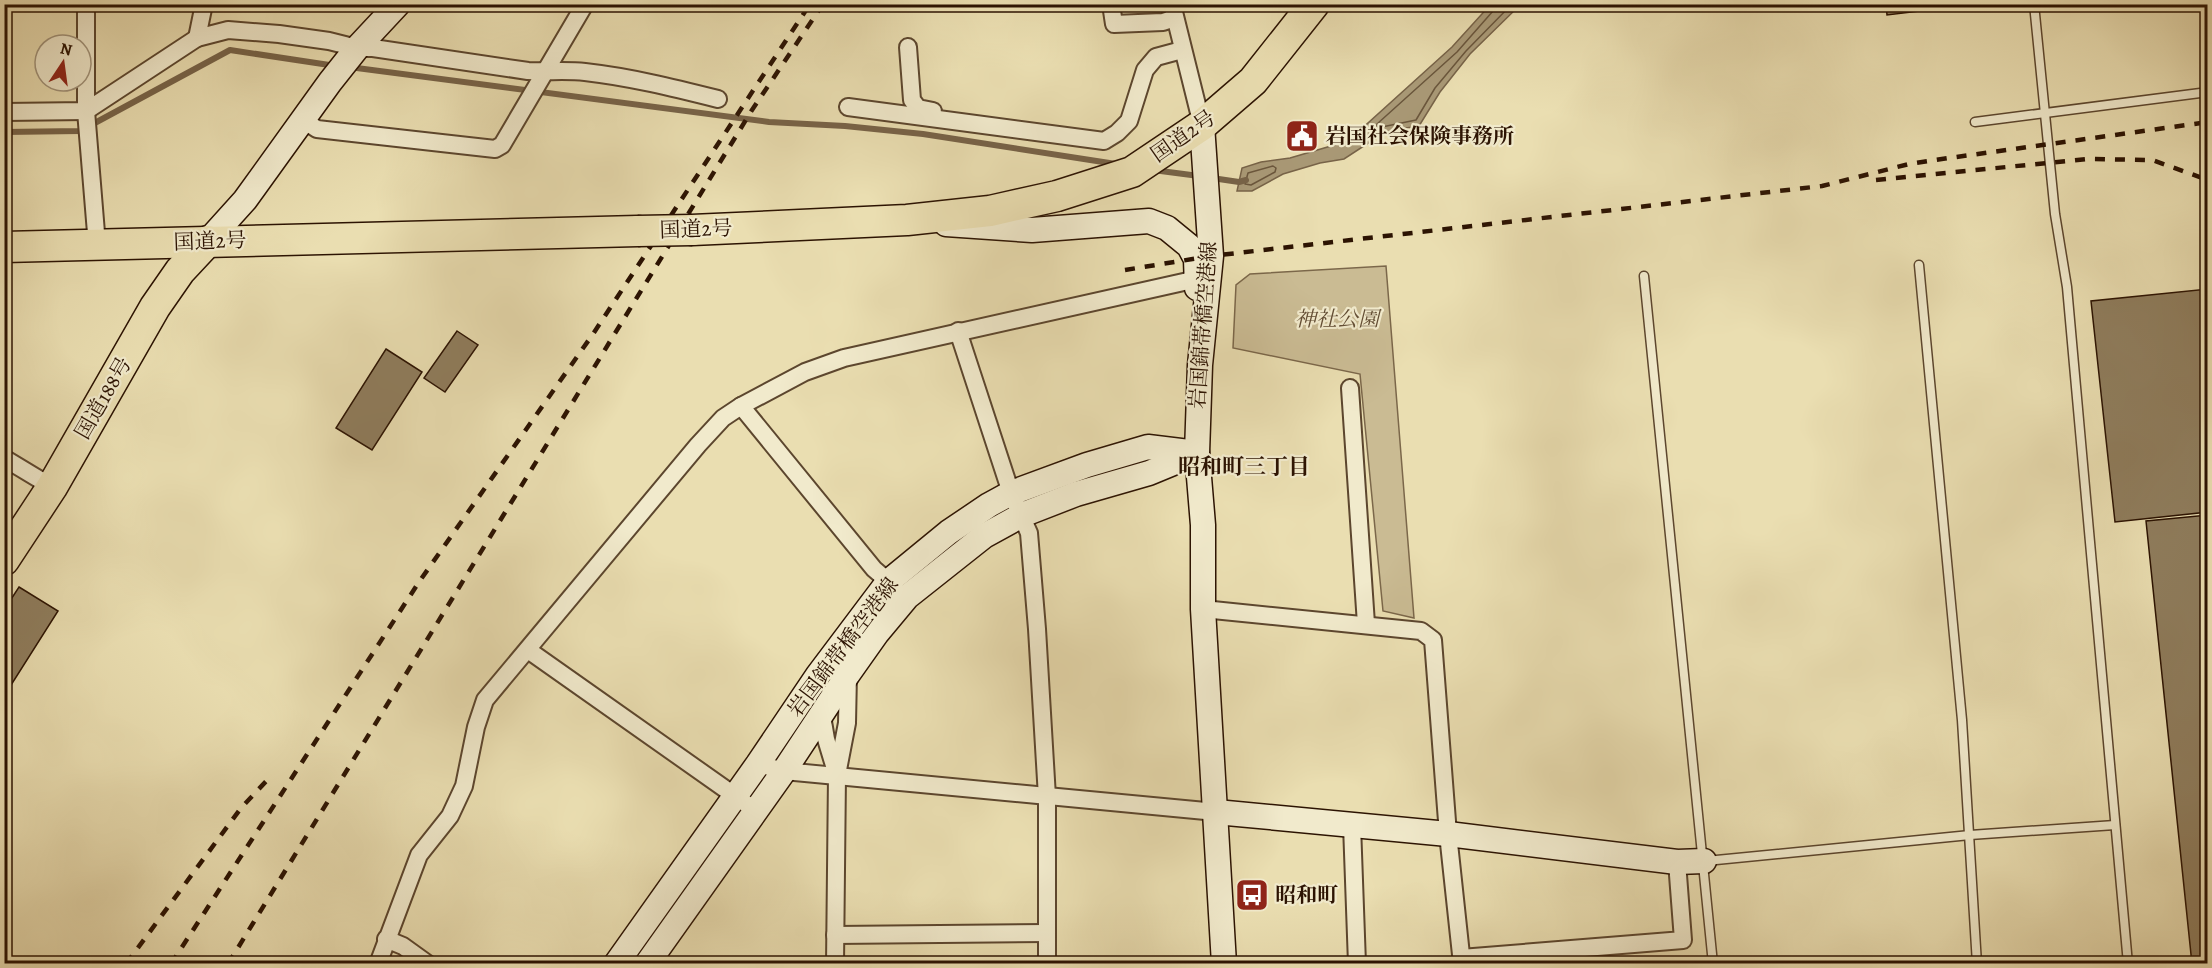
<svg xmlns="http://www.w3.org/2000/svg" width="2212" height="968" font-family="Alegreya,'Noto Serif JP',serif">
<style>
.green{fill:#cabb93;stroke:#7b674a;stroke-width:1.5}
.water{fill:#a99976;stroke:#776348;stroke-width:1.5}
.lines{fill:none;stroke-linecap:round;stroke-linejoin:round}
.shore{stroke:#6a563c;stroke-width:1.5}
.stream{stroke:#776348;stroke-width:6}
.building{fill:#8f7d5d;stroke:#2c1302;stroke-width:1.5}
.lane-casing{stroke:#5c462e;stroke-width:11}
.street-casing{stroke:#5c462e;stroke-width:20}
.secondary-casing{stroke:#2c1302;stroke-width:27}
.highway-casing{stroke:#2c1302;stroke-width:33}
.lane{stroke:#f1eacc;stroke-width:8}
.street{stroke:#f1eacc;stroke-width:16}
.secondary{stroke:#f1eacc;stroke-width:24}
.highway{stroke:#eadeb1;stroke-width:30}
.rail{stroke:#2c1302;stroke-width:4.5;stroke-dasharray:10 10;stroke-linecap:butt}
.highway-bridge-casing{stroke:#2c1302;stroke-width:33;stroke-linecap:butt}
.highway-bridge{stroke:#eadeb1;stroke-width:30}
.labels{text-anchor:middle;stroke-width:4.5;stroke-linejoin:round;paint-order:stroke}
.street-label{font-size:21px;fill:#2c1302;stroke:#f1eacc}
.poi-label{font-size:21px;font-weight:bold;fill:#2c1302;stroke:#f1eacc;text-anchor:start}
.park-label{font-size:21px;font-style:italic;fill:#634e35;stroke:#f1eacc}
.neighbourhood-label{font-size:22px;font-weight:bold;fill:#2c1302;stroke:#f1eacc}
</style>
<rect width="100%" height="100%" fill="#eadeb1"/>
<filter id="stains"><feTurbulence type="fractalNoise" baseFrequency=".00333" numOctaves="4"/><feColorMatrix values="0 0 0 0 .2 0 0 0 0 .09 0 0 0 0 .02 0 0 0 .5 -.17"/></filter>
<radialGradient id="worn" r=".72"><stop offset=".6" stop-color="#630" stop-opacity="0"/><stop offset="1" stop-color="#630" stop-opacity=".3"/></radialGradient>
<polygon class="green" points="1386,266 1414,618 1383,611 1360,374 1233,348 1236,285 1250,274"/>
<polygon class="water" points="1491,4 1520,5 1470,54 1440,92 1419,126 1393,130 1373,140 1344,159 1320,163 1283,174 1252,191 1237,191 1242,168 1261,162 1290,158 1348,141 1452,47"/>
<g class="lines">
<g class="shore">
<polyline points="1495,4 1493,11 1457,52 1377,124 1377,128 1416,120 1435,88 1466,51 1512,4"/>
<polygon points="1273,166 1276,168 1275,172 1251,185 1245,184 1248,173"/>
</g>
<g class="stream">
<polyline points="349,67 769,122 845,126 923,134 1116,164"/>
<polyline points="4,132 80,131 230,50 336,66"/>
<polyline points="1153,170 1199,176"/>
<polyline points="1212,178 1239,182 1246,180"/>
</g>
</g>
<g class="building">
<polygon points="1886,4 1978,4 1887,15"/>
<polygon points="2208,289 2208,512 2115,522 2091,301"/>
<polygon points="457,331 478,345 445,392 424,378"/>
<polygon points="386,349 422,372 372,450 336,428"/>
<polygon points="2208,515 2208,964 2192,964 2146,521"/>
<polygon points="19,587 58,611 6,693 4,610"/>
</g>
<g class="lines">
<defs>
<g id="lane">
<polyline points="2034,4 2055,214 2067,287 2128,964"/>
<polyline points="1975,122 2208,92"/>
<polyline points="1919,265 1962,720 1977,964"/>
<polyline points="1644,276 1713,964"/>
<polyline points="1706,861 1970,835 2115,825"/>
</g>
<g id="street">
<polyline points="86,4 86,111 97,245"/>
<path d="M204 4 197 38 228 30 279 34 329 41 357 48H373L528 71C547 72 566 70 585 72 630 77 674 88 718 99"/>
<polyline points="1111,4 1114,24 1163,22 1175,18"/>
<polyline points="1172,4 1202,125"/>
<polyline points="908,47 912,100 918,108 933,111"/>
<polyline points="848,107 1104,141 1117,133 1129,121 1145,70 1156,57 1182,50"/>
<polyline points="4,112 86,111 197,38"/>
<polyline points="303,120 317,129 495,149 502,145 585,4"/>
<polyline points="958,331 1011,493 1029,533 1037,629 1047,797 1047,964"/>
<polyline points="1350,388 1366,624"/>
<polyline points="741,406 874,569 895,587"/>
<polyline points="4,458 52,487"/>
<polyline points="1203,609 1421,631 1433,640 1448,834 1462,964"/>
<polyline points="528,650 755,810"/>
<polyline points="821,710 826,739 836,772"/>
<polyline points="758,764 784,771 1216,812"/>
<polyline points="1352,825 1357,964"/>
<polyline points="835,935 1047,933"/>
<polyline points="386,939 403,946 428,964"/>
<polyline points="1461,958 1683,940 1677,862"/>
<polyline points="378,964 419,855 450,816 464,786 476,727 485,700 698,445 723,418 741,406 805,372 844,358 1206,277"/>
<polyline points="835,964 837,775 847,723 848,674"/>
</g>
<g id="secondary">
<polyline points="1202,125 1211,256 1200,365 1197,453 1203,525 1203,609 1224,964"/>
<polyline points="946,224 1032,230 1149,221 1167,228 1189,246 1196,259 1197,288"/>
<polyline points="208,241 245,200 330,82 357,48 398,4"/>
<polyline points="1216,812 1448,834 1677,862 1704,861"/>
<polyline points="616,964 758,764 818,675 888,582 949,532 989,505 1011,493 1087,465 1148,447 1197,453"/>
<polyline points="647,964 784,771 848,674 877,633 907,597 984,536 1022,515 1076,494 1149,473 1195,454"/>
</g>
<g id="highway">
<polyline points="692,230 907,220 990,211 1057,196 1132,172 1202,125 1253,81 1314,4"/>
<polyline points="4,247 638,231"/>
<polyline points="4,560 52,487 155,307 180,271 208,241"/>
</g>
</defs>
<use href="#lane" class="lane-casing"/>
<use href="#street" class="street-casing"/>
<use href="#secondary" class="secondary-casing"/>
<use href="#highway" class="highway-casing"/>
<use href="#lane" class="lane"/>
<use href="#street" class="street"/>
<use href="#secondary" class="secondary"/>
<use href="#highway" class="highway"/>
<g class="rail">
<polyline points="1876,180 2087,159 2152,160 2208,180"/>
<polyline points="1125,270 1211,256 1822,186 1909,164 1949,158 2208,122"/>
<polyline points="126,964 241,808 271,776"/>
<polyline points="171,964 419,582 593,334 810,4"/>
<polyline points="228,964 752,110 823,4"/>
</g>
<defs>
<polyline id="highway-bridge" points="638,231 692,230"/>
</defs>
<use href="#highway-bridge" class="highway-bridge-casing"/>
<use href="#highway-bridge" class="highway-bridge"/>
</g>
<defs>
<symbol id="civic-square" viewBox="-11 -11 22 22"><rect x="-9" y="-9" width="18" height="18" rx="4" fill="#8f2418" stroke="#f1eacc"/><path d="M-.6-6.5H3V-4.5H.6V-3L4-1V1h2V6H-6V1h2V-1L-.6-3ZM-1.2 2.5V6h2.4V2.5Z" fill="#fff"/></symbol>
<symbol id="bus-square" viewBox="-11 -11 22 22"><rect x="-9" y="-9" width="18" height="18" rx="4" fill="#8f2418" stroke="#f1eacc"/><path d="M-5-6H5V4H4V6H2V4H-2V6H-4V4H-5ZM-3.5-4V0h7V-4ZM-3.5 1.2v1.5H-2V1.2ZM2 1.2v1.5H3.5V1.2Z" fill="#fff"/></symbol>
</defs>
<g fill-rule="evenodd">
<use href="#civic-square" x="1283" y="117" width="38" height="38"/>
<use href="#bus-square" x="1233" y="876" width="38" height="38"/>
</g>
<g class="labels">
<g class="street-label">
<text transform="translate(1183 136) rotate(-35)" y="7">国道2号</text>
<text transform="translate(696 229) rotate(-2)" y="7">国道2号</text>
<text transform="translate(210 241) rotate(-2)" y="7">国道2号</text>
<text transform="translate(1203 325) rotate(-86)" y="7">岩国錦帯橋空港線</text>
<text transform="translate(103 398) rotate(-60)" y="7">国道188号</text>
<text transform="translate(843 647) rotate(-53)" y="7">岩国錦帯橋空港線</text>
</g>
<g class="poi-label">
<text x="1325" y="143">岩国社会保険事務所</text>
<text x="1275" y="902">昭和町</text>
</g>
<g class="park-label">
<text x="1337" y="326">神社公園</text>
</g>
<g class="neighbourhood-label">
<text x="1244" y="474">昭和町三丁目</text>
</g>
</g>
<rect width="2212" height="968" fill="none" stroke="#eadeb1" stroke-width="24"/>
<rect x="6" y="6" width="2200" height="956" fill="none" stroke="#2c1302" stroke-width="3"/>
<rect x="12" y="12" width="2188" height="944" fill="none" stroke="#2c1302" stroke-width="1.5"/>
<g transform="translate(63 63) rotate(13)"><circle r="28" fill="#f1eacc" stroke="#a2947b" stroke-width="1.5"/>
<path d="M0-4.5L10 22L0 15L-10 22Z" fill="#8f2418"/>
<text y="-9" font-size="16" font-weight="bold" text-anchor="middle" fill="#2c1302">N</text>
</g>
<rect width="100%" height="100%" filter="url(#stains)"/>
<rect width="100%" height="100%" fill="url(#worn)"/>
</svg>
